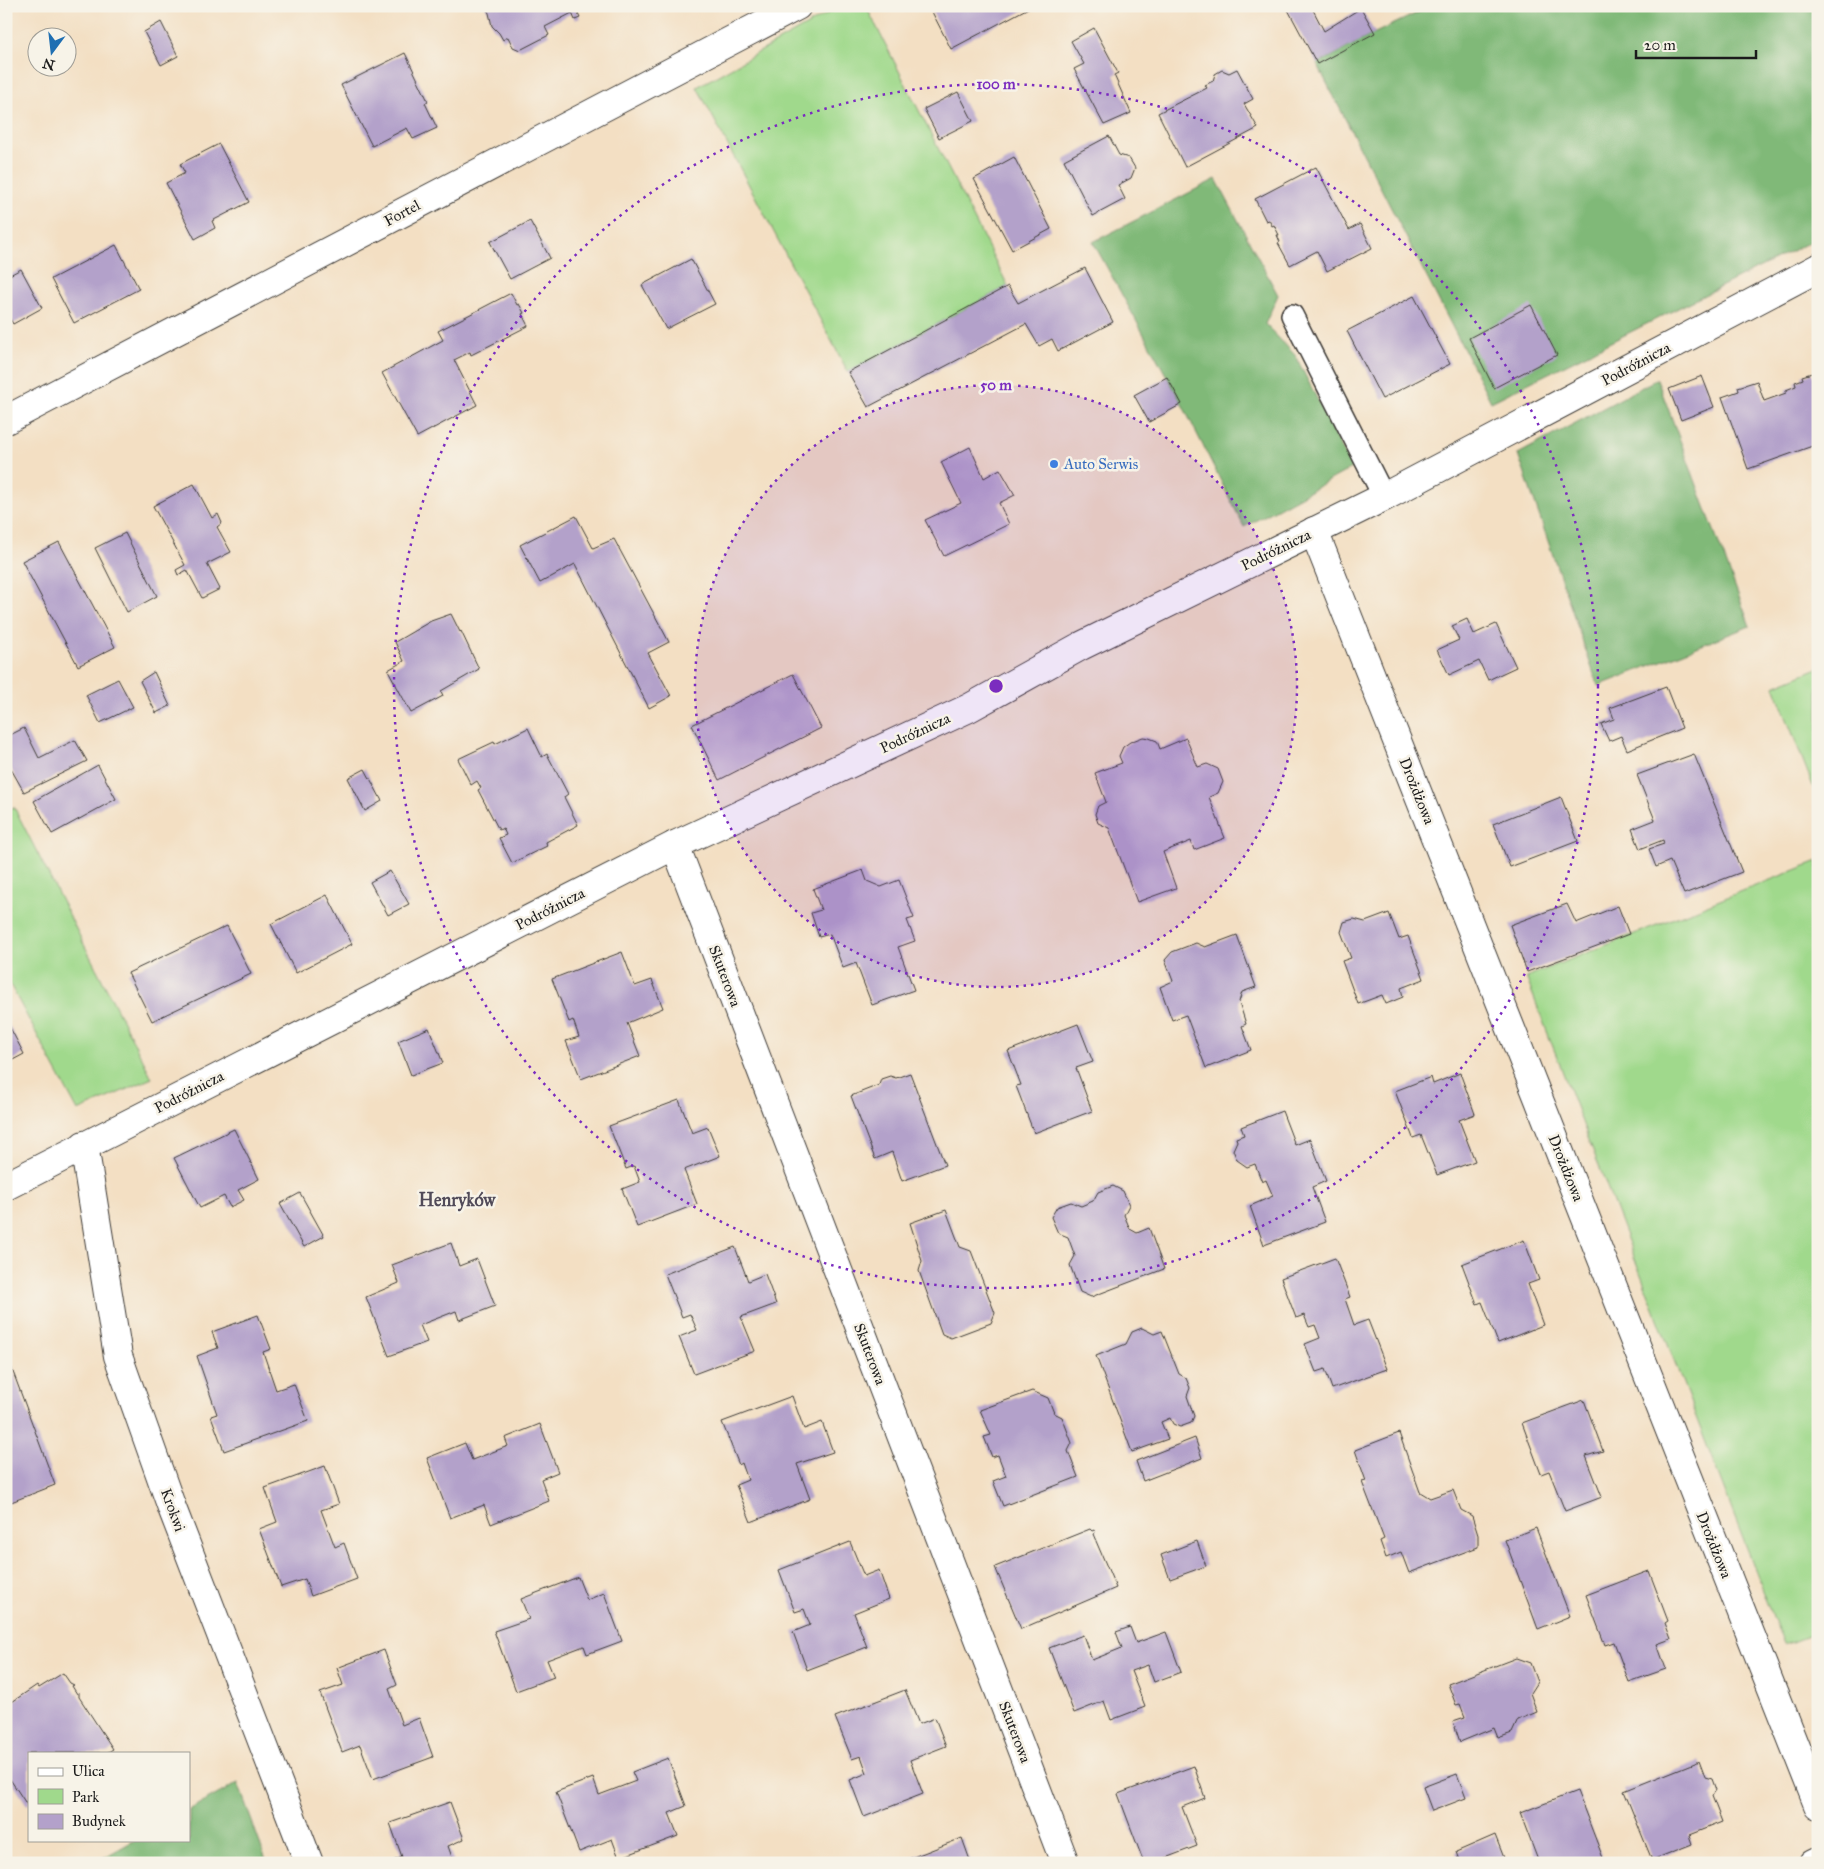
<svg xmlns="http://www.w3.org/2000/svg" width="1824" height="1869" font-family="'IM FELL Great Primer',serif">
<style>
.green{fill:#a0d98c;stroke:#5e7a54}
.forest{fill:#80b978;stroke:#4e6a4a}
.building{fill:#b3a1ca}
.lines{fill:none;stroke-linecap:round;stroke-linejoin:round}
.service-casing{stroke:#3c3935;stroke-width:24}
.minor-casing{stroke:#3c3935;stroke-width:30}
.service{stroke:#fff;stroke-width:21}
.minor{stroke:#fff;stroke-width:28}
.ring{fill:none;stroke:#7b2cbf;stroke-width:2.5;stroke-dasharray:2.5 5}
.shop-dot{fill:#3f7fe0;stroke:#f7f3e8;stroke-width:2}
.labels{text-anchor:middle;stroke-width:5;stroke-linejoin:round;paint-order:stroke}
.street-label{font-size:15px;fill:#1c1c1c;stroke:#f7f3e8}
.shop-label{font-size:15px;fill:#366cbe;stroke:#f7f3e8;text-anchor:start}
.quarter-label{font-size:18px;font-weight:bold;fill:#514b59;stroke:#f7f3e8}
.centre{fill:#7b2cbf;stroke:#f7f3e8;stroke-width:2.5}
.ring-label{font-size:15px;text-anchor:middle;font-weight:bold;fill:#7b2cbf;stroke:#f7f3e8;stroke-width:5;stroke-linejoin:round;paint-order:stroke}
</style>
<rect width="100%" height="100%" fill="#f7f3e8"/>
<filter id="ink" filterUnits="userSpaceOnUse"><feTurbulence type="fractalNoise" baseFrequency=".02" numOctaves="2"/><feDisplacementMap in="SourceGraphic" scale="10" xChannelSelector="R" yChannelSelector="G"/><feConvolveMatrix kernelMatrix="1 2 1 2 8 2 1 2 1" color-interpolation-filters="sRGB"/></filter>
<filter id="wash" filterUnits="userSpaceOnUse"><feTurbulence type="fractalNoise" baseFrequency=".0096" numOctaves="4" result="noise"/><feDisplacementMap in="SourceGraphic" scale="20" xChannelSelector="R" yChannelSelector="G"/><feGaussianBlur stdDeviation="1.12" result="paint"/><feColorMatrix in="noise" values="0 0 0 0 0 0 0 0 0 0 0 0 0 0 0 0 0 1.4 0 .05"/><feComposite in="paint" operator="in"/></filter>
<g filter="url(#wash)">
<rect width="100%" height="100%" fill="#f3dfc3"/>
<g class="green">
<polygon points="841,6 866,6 1008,286 848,372 697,87"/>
<polygon points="1818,668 1818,799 1774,686"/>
<polygon points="14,807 152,1078 78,1111 6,977 6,810"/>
<polygon points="1818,861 1818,1632 1784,1645 1526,977"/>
</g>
<g class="forest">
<polygon points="1432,6 1818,6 1818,238 1491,402 1317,64 1375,33"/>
<polygon points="1216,179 1278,295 1265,324 1295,355 1352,468 1244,527 1182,404 1093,242"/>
<polygon points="1657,379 1750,626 1598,686 1518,454"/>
<polygon points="238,1783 267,1863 94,1863 135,1840 189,1840 189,1810"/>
</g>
<g id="blocks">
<g class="building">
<polygon points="485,6 574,6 580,18 575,20 572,13 545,27 549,35 520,50 513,47 508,37 503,40 499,33 492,26 489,13"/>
<polygon points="929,6 1032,6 951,49"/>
<polygon points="1286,6 1311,6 1324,31 1361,8 1375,33 1317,64"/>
<polygon points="161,22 178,56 161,65 144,32"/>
<polygon points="1094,28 1118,73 1114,75 1131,113 1104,125 1074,69 1084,64 1071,41"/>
<polygon points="405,53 428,101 425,103 437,128 413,139 407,128 372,146 341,85"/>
<polygon points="1237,69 1253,99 1244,104 1258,128 1185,167 1158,113 1207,88 1205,85 1213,81 1215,74 1222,70 1229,73"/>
<polygon points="958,92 973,121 939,138 924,109"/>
<polygon points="1109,136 1119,155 1129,158 1135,168 1131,178 1118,185 1125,199 1093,216 1064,160"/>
<polygon points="219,144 249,202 212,221 215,228 195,239 166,183 185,173 180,164"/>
<polygon points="1014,157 1051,229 1012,250 974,179"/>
<polygon points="1316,167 1349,230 1360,224 1372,248 1327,271 1317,251 1290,265 1278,243 1280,242 1277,235 1279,235 1274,225 1272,226 1269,220 1266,221 1255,199"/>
<polygon points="530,221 550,258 510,279 490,242"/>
<polygon points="116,245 139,289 74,323 51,279"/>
<polygon points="691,259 715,304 666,329 642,285"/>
<polygon points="1085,268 1113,322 1058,351 1052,339 1039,346 1026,324 868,407 848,372 1008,286 1018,303"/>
<polygon points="21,269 42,308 13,324 6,312 6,277"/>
<polygon points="511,293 517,305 519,304 524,313 522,314 528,326 471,355 470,352 454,360 477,405 417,437 382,373 443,340 438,331"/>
<polygon points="1414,296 1450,364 1382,399 1347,331"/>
<polygon points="1531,305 1557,355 1494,388 1469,338"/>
<polygon points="1812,373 1813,376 1818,374 1818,444 1748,469 1722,397 1739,391 1738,387 1757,381 1764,401 1786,393 1786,390 1796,386 1795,382 1803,379 1802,376"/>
<polygon points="1702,376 1714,407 1681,420 1669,389"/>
<polygon points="1167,377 1182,404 1149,422 1134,395"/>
<polygon points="970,447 984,478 1000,469 1015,495 999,503 1009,524 944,556 925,520 961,503 941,462"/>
<polygon points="194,484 212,518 218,514 222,523 217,527 231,552 207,564 220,589 202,598 187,570 178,575 176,570 185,565 153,506"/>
<polygon points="576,516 593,548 614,539 669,642 648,653 671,696 649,708 575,564 540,583 520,545"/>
<polygon points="125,533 157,596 127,612 95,548"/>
<polygon points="59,542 115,647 78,666 22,561"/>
<polygon points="451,614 460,632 461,631 479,669 441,691 443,696 411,713 388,670 404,661 395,642 431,621"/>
<polygon points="1467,619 1474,634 1496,624 1516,667 1488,680 1479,661 1449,675 1437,650 1459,640 1452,626"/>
<polygon points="154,672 170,706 156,713 140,681"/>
<polygon points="793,674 821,728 719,780 692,725"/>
<polygon points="118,679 133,707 100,723 86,695"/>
<polygon points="1666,687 1682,728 1627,750 1621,736 1609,741 1601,724 1614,719 1610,708"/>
<polygon points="24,728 39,758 75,740 87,761 24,792 6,760 6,737"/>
<polygon points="528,728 542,757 547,754 568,794 564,797 578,825 546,842 547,846 512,863 499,838 506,835 503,828 499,830 478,790 481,788 477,781 471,785 458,759 494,742 495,744"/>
<polygon points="1143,737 1149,738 1157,741 1160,749 1186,738 1198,767 1207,764 1218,769 1223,782 1218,793 1209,797 1225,838 1194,850 1191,841 1163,852 1176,888 1137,902 1109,828 1098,823 1095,814 1098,806 1106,802 1095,773 1122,763 1119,756 1123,747 1130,742"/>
<polygon points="1694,754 1742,872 1684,894 1670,861 1656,867 1649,849 1664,844 1663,840 1640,849 1632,829 1655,820 1637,775"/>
<polygon points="98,765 116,799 52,834 34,801"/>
<polygon points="365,769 382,801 365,811 348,778"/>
<polygon points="1561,797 1578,841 1510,867 1493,824"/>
<polygon points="863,870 867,881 881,887 899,880 914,918 907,920 915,941 898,947 914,990 872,1005 856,963 843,968 830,934 819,937 811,913 821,910 813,889"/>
<polygon points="390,871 409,904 388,915 370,882"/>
<polygon points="327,895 352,944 296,973 271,924"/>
<polygon points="1567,904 1576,923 1618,906 1629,934 1527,972 1510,925"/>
<polygon points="1389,913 1399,939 1408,936 1424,979 1401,988 1403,997 1386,1004 1382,995 1358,1004 1342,961 1351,958 1341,932 1344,922 1354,919 1365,922"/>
<polygon points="227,926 251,974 152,1021 128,973"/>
<polygon points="1237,935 1256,987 1242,992 1239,1002 1246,1024 1242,1026 1251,1050 1206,1068 1186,1015 1172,1020 1160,987 1173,981 1165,960 1172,952 1196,943 1205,947"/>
<polygon points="622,952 635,986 652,980 663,1008 627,1023 640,1056 581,1079 566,1041 579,1037 573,1020 569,1022 552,979"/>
<polygon points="6,1020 24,1054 9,1062 13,1070 6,1074"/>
<polygon points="1078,1024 1093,1062 1076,1068 1092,1111 1034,1133 1016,1086 1021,1085 1008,1051"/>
<polygon points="429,1028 443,1063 411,1075 398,1041"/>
<polygon points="910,1073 945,1165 902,1181 892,1152 875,1159 851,1096 879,1085 881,1079 890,1076 896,1078"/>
<polygon points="1460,1073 1475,1114 1459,1120 1475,1161 1437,1175 1421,1135 1413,1138 1395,1091 1431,1077 1433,1084"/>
<polygon points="679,1100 692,1133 708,1127 720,1156 684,1170 697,1204 637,1227 622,1189 640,1182 634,1166 626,1169 609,1126"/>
<polygon points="1282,1111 1295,1145 1310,1139 1326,1181 1312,1187 1325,1222 1264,1245 1250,1206 1273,1196 1266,1180 1262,1182 1255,1164 1247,1167 1237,1160 1233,1150 1237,1141 1236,1138 1244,1135 1241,1127"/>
<polygon points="234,1129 259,1179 238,1190 244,1200 230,1207 224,1196 200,1208 174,1158"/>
<polygon points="1113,1186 1123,1191 1129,1205 1124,1215 1130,1229 1137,1233 1149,1228 1164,1269 1091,1297 1080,1292 1070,1265 1075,1256 1068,1237 1058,1233 1051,1217 1057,1207 1071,1202 1081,1206 1093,1201 1098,1192"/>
<polygon points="300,1193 324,1236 304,1247 280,1204"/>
<polygon points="946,1210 960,1247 971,1251 995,1313 991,1323 951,1338 942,1334 919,1271 922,1261 910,1223"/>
<polygon points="1524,1240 1539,1280 1528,1284 1543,1325 1498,1343 1482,1302 1477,1304 1462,1264"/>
<polygon points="451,1243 459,1266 477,1259 495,1306 459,1320 456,1311 420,1325 427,1342 389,1356 366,1297 399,1283 392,1265"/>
<polygon points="735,1247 748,1281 765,1274 776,1304 741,1317 755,1351 694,1374 679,1337 697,1330 690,1314 682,1317 665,1274"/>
<polygon points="1335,1258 1350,1297 1345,1299 1354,1325 1368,1320 1387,1369 1332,1389 1325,1369 1316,1372 1305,1344 1320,1338 1315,1325 1309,1327 1304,1315 1296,1318 1281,1278"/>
<polygon points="258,1315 271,1349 263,1352 276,1390 294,1384 308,1421 224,1451 211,1416 217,1414 197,1356 218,1348 212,1332"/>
<polygon points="1142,1328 1154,1334 1162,1331 1179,1374 1186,1378 1190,1388 1187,1396 1194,1416 1191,1423 1180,1427 1173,1424 1170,1418 1161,1422 1168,1439 1132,1452 1096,1356 1126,1344 1132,1332"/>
<polygon points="6,1353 55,1485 6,1504"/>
<polygon points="1032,1391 1048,1398 1054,1413 1062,1417 1072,1443 1068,1451 1078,1477 1003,1506 993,1481 1006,1476 998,1455 992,1457 984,1437 991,1435 980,1410"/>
<polygon points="792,1396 804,1429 822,1422 833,1452 797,1464 810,1499 751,1522 736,1485 748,1480 742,1463 739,1465 722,1422"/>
<polygon points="1584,1400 1603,1451 1586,1456 1602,1497 1565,1511 1549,1471 1541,1474 1522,1423"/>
<polygon points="540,1424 558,1472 541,1479 549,1501 491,1524 484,1505 450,1518 427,1458 465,1443 472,1460 508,1446 505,1438"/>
<polygon points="1399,1433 1420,1492 1430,1498 1453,1490 1461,1510 1472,1516 1478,1535 1478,1547 1409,1573 1401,1552 1386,1558 1380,1541 1384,1539 1362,1482 1366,1481 1355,1450"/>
<polygon points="1195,1438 1202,1458 1143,1481 1136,1461"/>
<polygon points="325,1466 339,1504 321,1510 335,1547 344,1543 357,1579 311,1596 305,1579 281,1587 259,1529 277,1522 265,1488"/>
<polygon points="1536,1528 1570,1616 1538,1629 1505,1540"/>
<polygon points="1090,1529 1092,1531 1094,1530 1095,1533 1093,1534 1116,1588 1021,1629 995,1567"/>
<polygon points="1197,1541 1206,1566 1170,1579 1161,1555"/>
<polygon points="850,1542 864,1576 879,1570 889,1599 854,1613 867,1647 807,1670 793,1632 810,1625 804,1609 795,1612 779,1570"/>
<polygon points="1649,1571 1668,1621 1665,1623 1671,1639 1657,1644 1666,1669 1629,1682 1614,1642 1605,1645 1586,1595"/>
<polygon points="578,1577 587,1600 604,1593 622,1641 587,1654 584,1646 547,1660 554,1677 516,1691 494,1631 529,1619 521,1599"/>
<polygon points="1130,1627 1136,1643 1166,1632 1181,1672 1154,1682 1148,1665 1131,1671 1145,1707 1111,1720 1104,1701 1074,1713 1049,1648 1083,1635 1092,1660 1122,1648 1116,1632"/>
<polygon points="384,1650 397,1685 389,1689 402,1725 419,1718 433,1757 373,1779 360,1745 342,1752 320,1693 343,1685 337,1668"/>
<polygon points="1516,1658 1530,1663 1537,1682 1530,1693 1537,1712 1518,1720 1512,1733 1498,1738 1494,1728 1460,1742 1453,1721 1465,1717 1460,1704 1456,1705 1448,1684"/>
<polygon points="63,1673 70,1683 74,1685 72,1686 77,1694 79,1692 79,1697 113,1749 107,1753 29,1753 29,1804 27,1805 6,1773 6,1706 37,1685 39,1688"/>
<polygon points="905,1690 919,1724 935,1718 946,1746 910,1760 923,1794 864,1817 850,1780 867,1773 861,1756 852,1759 835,1717"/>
<polygon points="668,1758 686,1806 669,1813 678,1836 619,1858 612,1839 579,1852 556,1792 593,1778 599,1795 636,1781 632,1772"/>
<polygon points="1699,1761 1705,1777 1712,1779 1716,1790 1712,1796 1722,1822 1689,1835 1692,1844 1652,1860 1624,1791"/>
<polygon points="1194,1766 1205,1798 1182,1807 1197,1846 1152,1863 1144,1863 1118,1794"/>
<polygon points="1457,1774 1466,1798 1432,1811 1423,1787"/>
<polygon points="1577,1791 1605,1863 1539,1863 1520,1813"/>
<polygon points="450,1802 464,1839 448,1846 454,1863 388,1863 402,1857 390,1823"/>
<polygon points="1495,1835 1506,1863 1460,1863 1456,1852"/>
<polygon points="962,1838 971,1863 898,1863"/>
</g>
</g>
</g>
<g filter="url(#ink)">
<use href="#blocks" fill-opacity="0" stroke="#3c3935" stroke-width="1"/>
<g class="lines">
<defs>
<polyline id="service" points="1292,315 1384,497"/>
<g id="minor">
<polyline points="6,420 797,6"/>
<polyline points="1314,531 1818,1805"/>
<polyline points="675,845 1065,1863"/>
<polyline points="84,1145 118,1356 172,1508 309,1863"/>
<polyline points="6,1186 675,845 969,708 1081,646 1384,497 1818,268"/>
<polyline points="1814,1863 1818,1861"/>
</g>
</defs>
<use href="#service" class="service-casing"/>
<use href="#minor" class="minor-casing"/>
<use href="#service" class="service"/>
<use href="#minor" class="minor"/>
</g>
</g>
<circle cx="996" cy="686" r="301" fill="#7b2cbf" fill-opacity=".12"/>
<g class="ring">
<circle cx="996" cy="686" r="301"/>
<circle cx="996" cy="686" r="602"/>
</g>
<circle class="shop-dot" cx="1054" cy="464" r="5"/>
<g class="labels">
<g class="street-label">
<text transform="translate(402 213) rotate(-28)" y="5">Fortel</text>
<text transform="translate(1636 364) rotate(-28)" y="5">Podróżnicza</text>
<text transform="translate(1276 550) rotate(-26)" y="5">Podróżnicza</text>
<text transform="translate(915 733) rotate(-25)" y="5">Podróżnicza</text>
<text transform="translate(1417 791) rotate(68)" y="5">Drożdżowa</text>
<text transform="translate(550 909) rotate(-27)" y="5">Podróżnicza</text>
<text transform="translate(725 976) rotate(69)" y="5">Skuterowa</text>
<text transform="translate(189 1092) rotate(-27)" y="5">Podróżnicza</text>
<text transform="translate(1566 1168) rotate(68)" y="5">Drożdżowa</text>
<text transform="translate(870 1354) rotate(69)" y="5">Skuterowa</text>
<text transform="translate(173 1510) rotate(70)" y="5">Krokwi</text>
<text transform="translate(1714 1545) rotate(68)" y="5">Drożdżowa</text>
<text transform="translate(1015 1732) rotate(69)" y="5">Skuterowa</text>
</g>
<g class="shop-label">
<text x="1064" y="469">Auto Serwis</text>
</g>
<g class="quarter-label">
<text x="457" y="1206">Henryków</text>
</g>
</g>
<circle cx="996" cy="686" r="8" class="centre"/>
<g class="ring-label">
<text x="996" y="89">100 m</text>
<text x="996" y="390">50 m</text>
</g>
<rect width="1824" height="1869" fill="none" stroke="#f7f3e8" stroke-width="25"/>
<rect x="28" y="1752" width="162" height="90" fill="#f7f3e8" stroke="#9f9d96"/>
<rect x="38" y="1768" width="25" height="8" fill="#ffffff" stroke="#9f9d96"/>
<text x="72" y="1776" font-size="15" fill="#1c1c1c">Ulica</text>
<rect x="38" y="1789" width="25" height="15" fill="#a0d98c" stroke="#9f9d96"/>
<text x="72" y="1802" font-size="15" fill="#1c1c1c">Park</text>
<rect x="38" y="1814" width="25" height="15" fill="#b3a1ca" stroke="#9f9d96"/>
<text x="72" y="1826" font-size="15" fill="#1c1c1c">Budynek</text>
<g transform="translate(52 52) rotate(195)"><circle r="24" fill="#f7f3e8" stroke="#9f9d96"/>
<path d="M0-4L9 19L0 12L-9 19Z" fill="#1f6fb2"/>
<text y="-8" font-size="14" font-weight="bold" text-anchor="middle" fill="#1c1c1c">N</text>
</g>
<path d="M1636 50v8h120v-8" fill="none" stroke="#1c1c1c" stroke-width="2.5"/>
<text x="1644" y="50" font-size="15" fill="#1c1c1c" stroke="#f7f3e8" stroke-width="4" paint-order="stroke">20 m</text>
</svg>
